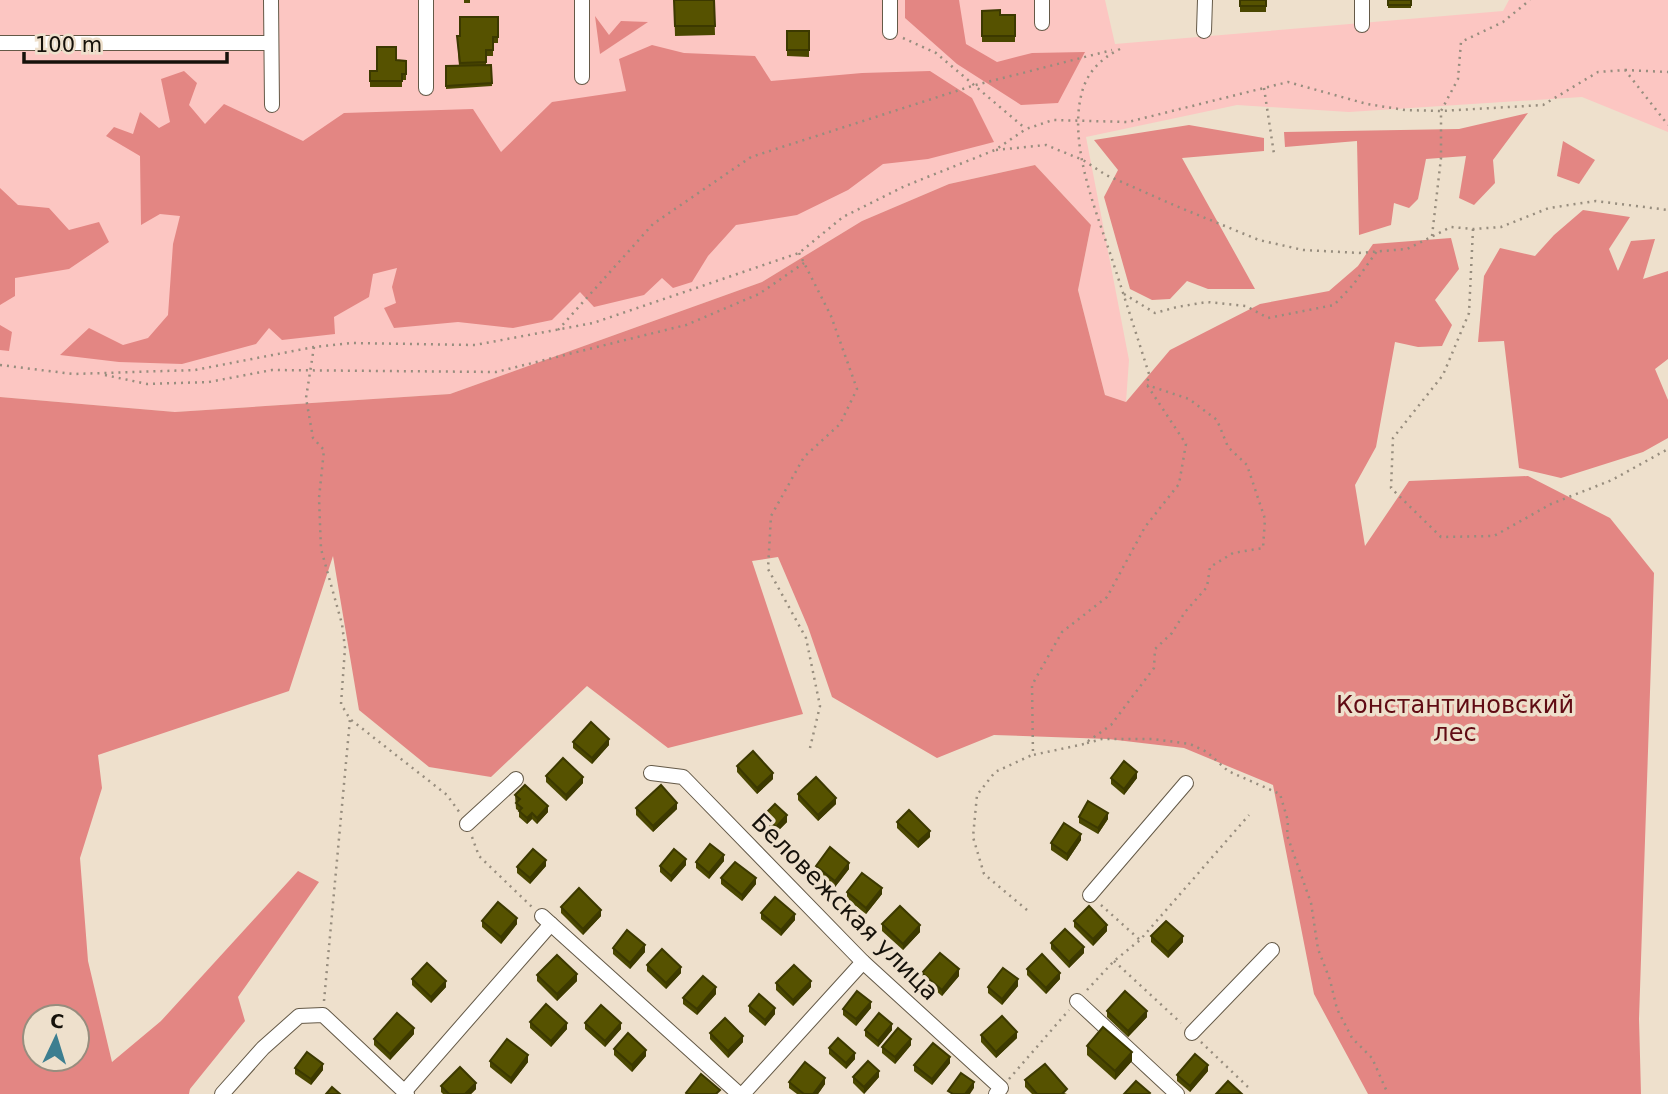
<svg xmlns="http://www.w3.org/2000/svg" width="1668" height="1094" font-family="'DejaVu Sans',sans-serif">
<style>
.green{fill:#fcc6c2}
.forest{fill:#e38683;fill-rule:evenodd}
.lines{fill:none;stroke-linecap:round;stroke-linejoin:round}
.minor-casing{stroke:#645947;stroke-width:16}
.path{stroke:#978d7e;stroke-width:2.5;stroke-dasharray:2 5;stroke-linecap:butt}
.minor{stroke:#fff;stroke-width:14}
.wall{fill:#4a4700}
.shaded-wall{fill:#3c3900}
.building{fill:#565200;stroke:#3c3900;stroke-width:2}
.labels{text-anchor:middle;stroke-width:7;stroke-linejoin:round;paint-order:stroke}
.park-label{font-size:24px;fill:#600b14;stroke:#eee0cc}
.street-label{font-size:24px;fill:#15110a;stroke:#eee0cc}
</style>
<rect width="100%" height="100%" fill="#eee0cc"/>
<polygon class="green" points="0,0 1105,0 1115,44 1503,11 1509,0 1668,0 1668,132 1582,97 1349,112 1237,105 1086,137 1129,360 1126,402 1105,395 1078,290 1091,225 1035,165 949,184 862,221 762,282 450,394 175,412 0,397"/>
<g class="forest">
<polygon points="905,0 959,0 966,44 997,62 1032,53 1085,52 1058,103 1021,105 957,64 905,18"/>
<polygon points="595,16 609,35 621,21 648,22 600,54"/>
<polygon points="652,45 684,53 755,56 771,81 862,73 930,71 972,98 994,142 928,159 883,164 848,190 797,215 736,225 708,256 692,282 673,288 662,278 644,295 594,307 580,292 552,320 513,328 458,322 394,328 384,308 396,303 392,287 397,268 373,274 369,297 334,317 335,334 282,340 269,328 256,344 182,364 119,362 60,355 89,328 123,345 148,338 168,315 173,244 180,216 160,214 141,225 140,156 106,136 114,127 133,134 140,112 159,128 170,122 161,79 184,71 197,83 189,105 205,124 224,104 303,141 344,113 473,109 501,152 552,102 626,91 619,59"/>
<polygon points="1528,113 1493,160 1495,183 1474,205 1459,198 1466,156 1426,159 1418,199 1409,208 1394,203 1391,225 1359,235 1357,141 1285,147 1284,132 1459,129"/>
<polygon points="1189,125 1264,138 1264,151 1182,158 1255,289 1208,289 1187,281 1170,299 1152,300 1130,289 1104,197 1118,170 1094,140"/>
<polygon points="1563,141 1595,160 1579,184 1557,176"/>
<path d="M1035 165 1091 225 1078 290 1105 395 1126 402 1170 350 1260 304 1329 291 1358 266 1373 244 1451 238 1459 269 1435 300 1452 325 1442 346 1418 347 1395 342 1376 447 1355 485 1365 546 1409 481 1528 476 1610 518 1654 573 1639 1019 1641 1094H1368L1314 994 1273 785 1184 748 1108 739 994 735 937 758 832 697 808 627 778 557 752 561 803 714 668 748 587 686 491 777 429 767 359 710 333 556 289 691 98 755 102 788 80 858 88 961 112 1062 161 1021 298 871 319 882 238 997 245 1021 190 1089 189 1094H0V397L175 412 450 394 762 282 862 221 949 184ZM35 1017H77V1059H35Z"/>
<polygon points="0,188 18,205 49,208 69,230 99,222 109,242 69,269 15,278 15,296 0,305"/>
<polygon points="1583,210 1630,217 1609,249 1618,271 1631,241 1655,239 1643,279 1668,271 1668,359 1655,369 1668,400 1668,438 1643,452 1561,478 1519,468 1504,341 1478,342 1484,276 1500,248 1535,256 1554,235"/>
<polygon points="0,325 12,332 9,351 0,350"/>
</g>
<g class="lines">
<defs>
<g id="minor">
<polyline points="271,0 272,105"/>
<polyline points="426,0 426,88"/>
<polyline points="582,0 582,77"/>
<polyline points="1042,23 1042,0"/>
<polyline points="1362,25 1362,0"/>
<polyline points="1204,31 1205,0"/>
<polyline points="890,32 890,0"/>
<polyline points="0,43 271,43"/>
<polyline points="651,773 683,777 863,962 1001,1088 996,1094"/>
<polyline points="467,824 516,779"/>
<polyline points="1090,895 1186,783"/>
<polyline points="542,916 739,1094"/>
<polyline points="1077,1001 1177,1094"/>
<polyline points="1192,1033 1272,950"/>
<polyline points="405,1091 551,924"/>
<polyline points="222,1094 263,1048 299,1016 323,1015 407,1094"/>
<polyline points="743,1094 863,962"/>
</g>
</defs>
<use href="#minor" class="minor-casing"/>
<g class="path">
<polyline points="903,38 936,53 1026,129"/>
<path d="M1120 49C1100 59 1086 73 1081 96 1069 148 1097 213 1113 262 1125 299 1137 336 1149 374L1147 385 1186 444 1179 484 1145 527 1107 597 1062 632 1032 685 1033 755 1084 744 1111 725 1154 668 1155 649 1172 633 1185 612 1207 587 1210 567 1233 553 1263 548 1265 519 1247 465 1228 447 1217 420 1189 399 1147 385"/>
<polyline points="1625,70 1668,72"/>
<polyline points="1264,88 1274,154"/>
<polyline points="996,150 1046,145 1083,160 1106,175 1176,206 1259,240 1303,250 1359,253 1407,249 1451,227 1473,229 1501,227 1549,208 1596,201 1668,210"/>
<polyline points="1473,229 1469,313 1443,375 1393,438 1391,488 1441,537 1494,536 1551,504 1612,480 1668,449"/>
<polyline points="1432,236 1441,158 1441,111 1458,79 1461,42 1503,22 1530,0"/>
<polyline points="799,253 831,316 857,389 840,424 804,457 771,516 768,569 806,638 820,706 810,748"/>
<polyline points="1124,294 1155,313 1177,307 1207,302 1246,306 1268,318 1334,305 1353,285 1377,251"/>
<polyline points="558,330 653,224 751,157 972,86 1112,50"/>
<polyline points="314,347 306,398 313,438 324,450 319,498 321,549 342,624 345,648 341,704 350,719 447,795 460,813"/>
<polyline points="0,365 73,374 195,370 314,347 351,343 475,345 593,323 799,253 843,217 905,186 995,150 1026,129 1053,120 1128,122 1288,82 1367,104 1405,110 1441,111 1543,105 1598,72 1625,70 1668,125"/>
<polyline points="105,375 147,384 209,382 272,370 496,372 686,325 759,294 804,263"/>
<polyline points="1087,743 1102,739 1153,739 1190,744 1207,752 1228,771 1280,794 1288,821 1287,835 1311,903 1318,949 1330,980 1337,1009 1352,1038 1372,1058 1388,1094"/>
<polyline points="472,837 479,856 533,908"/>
<polyline points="1101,905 1140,940"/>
<polyline points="1027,910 984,874 973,837 977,795 995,772 1032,755"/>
<polyline points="1114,961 1181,1023"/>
<polyline points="1087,990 1114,961 1140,940 1249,815"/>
<polyline points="324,1001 350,719"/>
<polyline points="1201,1042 1249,1088"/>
<polyline points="1009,1079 1069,1010"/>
</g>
<use href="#minor" class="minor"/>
</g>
<g class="wall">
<rect x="464" y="0" width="6" height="3"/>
<polygon points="674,0 714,0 715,35 675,36"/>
<rect x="1240" y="0" width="26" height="12"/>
<rect x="1388" y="0" width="23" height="8"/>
<polygon points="982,11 1000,15 1015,15 1015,42 982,42"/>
<polygon points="498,17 498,43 493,43 493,56 486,56 486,65 491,65 492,86 446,89 446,66 459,66 457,36 460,36"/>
<polygon points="787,31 809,31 809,57 787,56"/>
<polygon points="396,60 406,61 406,80 402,80 402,87 370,87 370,71 377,71"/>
<polygon points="573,742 609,745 592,764 573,748"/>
<polygon points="737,766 773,779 757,794 737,772"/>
<polygon points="546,776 583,783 566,801 546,782"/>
<polygon points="1111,778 1137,778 1124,795 1111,784"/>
<polygon points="798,794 836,804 818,821 798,800"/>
<polygon points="515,795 548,812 537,824 532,819 527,824 519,817 519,811 516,809"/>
<polygon points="636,808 677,809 653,832 636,815"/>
<polygon points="764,815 787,822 776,833 764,822"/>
<polygon points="1079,817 1108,819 1098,834 1079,823"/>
<polygon points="897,822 930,837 918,848 897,828"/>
<polygon points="1081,840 1067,861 1051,850 1051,843"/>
<polygon points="724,861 709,879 696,868 696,862"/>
<polygon points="686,865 671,882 660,872 660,866"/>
<polygon points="546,866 530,884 517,873 517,867"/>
<polygon points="816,866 849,869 835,887 816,872"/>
<polygon points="721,878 756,884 742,901 721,884"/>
<polygon points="847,892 882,894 866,914 847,899"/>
<polygon points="561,907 601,916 583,935 561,913"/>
<polygon points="761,913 795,920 781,936 761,919"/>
<polygon points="482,921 517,924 501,944 482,927"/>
<polygon points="1074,921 1107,931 1093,946 1074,927"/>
<polygon points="882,924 920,932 903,950 882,931"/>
<polygon points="1151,936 1183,942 1168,958 1151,942"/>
<polygon points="1051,943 1084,953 1069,968 1051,949"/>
<polygon points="613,948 645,952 630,969 613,954"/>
<polygon points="647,965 681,973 666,989 647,971"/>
<polygon points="1027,969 1060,979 1046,994 1027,975"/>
<polygon points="922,973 959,976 942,996 922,979"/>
<polygon points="537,975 577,981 557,1001 537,981"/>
<polygon points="412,979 446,987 431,1003 412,985"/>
<polygon points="776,983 811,987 793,1006 776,990"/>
<polygon points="1018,986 1002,1005 988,993 988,987"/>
<polygon points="716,994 697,1015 683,1004 683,998"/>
<polygon points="749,1006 775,1014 765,1026 749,1012"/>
<polygon points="871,1008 856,1026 843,1015 843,1009"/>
<polygon points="1107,1011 1147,1017 1128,1037 1107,1017"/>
<polygon points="530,1022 567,1029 551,1047 530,1028"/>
<polygon points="585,1023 621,1029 605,1047 585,1029"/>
<polygon points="865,1030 892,1030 878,1047 865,1036"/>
<polygon points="710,1033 743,1042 728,1058 710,1039"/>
<polygon points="414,1034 390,1060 374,1045 374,1039"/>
<polygon points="981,1035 1017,1038 996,1058 981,1042"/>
<polygon points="911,1045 895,1064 882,1053 882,1047"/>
<polygon points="1087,1046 1132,1061 1115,1080 1087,1055"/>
<polygon points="829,1048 855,1059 846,1069 829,1054"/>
<polygon points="614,1049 646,1056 632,1072 614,1055"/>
<polygon points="490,1061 528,1062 511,1084 490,1067"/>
<polygon points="950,1063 932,1085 914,1071 914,1065"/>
<polygon points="295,1068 323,1070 311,1085 295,1074"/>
<polygon points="1208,1071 1190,1092 1177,1081 1177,1075"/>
<polygon points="853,1077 879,1077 864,1094 853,1083"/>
<polygon points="1025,1080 1067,1094 1032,1094 1025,1087"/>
<polygon points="789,1082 825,1084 818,1094 797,1094 789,1088"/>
<polygon points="441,1086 476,1089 471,1094 443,1094 441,1092"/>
</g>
<g class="shaded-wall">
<polygon points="609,739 609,745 592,764 592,758"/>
<polygon points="1137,772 1137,778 1124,795 1124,789"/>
<polygon points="773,773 773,779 757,794 757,788"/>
<polygon points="583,777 583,783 566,801 566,795"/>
<polygon points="836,798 836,804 818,821 818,815"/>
<polygon points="677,803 677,809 653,832 653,826"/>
<polygon points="548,806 548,812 537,824 537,818"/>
<polygon points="532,813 532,819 527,824 527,818"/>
<polygon points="1108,813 1108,819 1098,834 1098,828"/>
<polygon points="787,815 787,822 776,833 776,827"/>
<polygon points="930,831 930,837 918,848 918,842"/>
<polygon points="1081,834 1081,840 1067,861 1067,854"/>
<polygon points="724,855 724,861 709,879 709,873"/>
<polygon points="686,859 686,865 671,882 671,876"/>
<polygon points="546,860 546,866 530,884 530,878"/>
<polygon points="849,863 849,869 835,887 835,881"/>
<polygon points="756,878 756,884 742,901 742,895"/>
<polygon points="882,888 882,894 866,914 866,908"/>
<polygon points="601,910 601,916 583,935 583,929"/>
<polygon points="795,914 795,920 781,936 781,930"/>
<polygon points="517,918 517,924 501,944 501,937"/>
<polygon points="920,925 920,932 903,950 903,944"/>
<polygon points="1107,925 1107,931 1093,946 1093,939"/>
<polygon points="1183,936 1183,942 1168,958 1168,952"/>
<polygon points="645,945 645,952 630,969 630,963"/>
<polygon points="1084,947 1084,953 1069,968 1069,962"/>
<polygon points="681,967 681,973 666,989 666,983"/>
<polygon points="959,969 959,976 942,996 942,990"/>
<polygon points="1060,973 1060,979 1046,994 1046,988"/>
<polygon points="577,974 577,981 557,1001 557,994"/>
<polygon points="1018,979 1018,986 1002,1005 1002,999"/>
<polygon points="446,981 446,987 431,1003 431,997"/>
<polygon points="811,981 811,987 793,1006 793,1000"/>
<polygon points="716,987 716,994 697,1015 697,1009"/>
<polygon points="871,1002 871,1008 856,1026 856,1019"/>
<polygon points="775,1008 775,1014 765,1026 765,1020"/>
<polygon points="1147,1011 1147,1017 1128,1037 1128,1031"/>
<polygon points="567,1023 567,1029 551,1047 551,1041"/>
<polygon points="621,1023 621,1029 605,1047 605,1041"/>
<polygon points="892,1024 892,1030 878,1047 878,1041"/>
<polygon points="414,1028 414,1034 390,1060 390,1054"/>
<polygon points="1017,1032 1017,1038 996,1058 996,1052"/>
<polygon points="743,1036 743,1042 728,1058 728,1051"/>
<polygon points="911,1039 911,1045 895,1064 895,1057"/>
<polygon points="646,1050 646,1056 632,1072 632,1065"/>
<polygon points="1132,1052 1132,1061 1115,1080 1115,1071"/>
<polygon points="855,1053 855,1059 846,1069 846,1063"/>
<polygon points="528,1055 528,1062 511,1084 511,1078"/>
<polygon points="950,1057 950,1063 932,1085 932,1079"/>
<polygon points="323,1064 323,1070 311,1085 311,1079"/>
<polygon points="1208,1065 1208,1071 1190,1092 1190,1086"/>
<polygon points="879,1071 879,1077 864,1094 864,1087"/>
<polygon points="825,1078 825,1084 818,1094 813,1094"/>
<polygon points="974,1082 974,1088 970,1094 965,1094"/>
<polygon points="476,1083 476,1089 471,1094 465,1094"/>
</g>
<g class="building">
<polygon points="674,0 714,0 715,26 675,26"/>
<rect x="1240" y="0" width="26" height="6"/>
<rect x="1388" y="0" width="23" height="5"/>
<polygon points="1000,10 1000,15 1015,15 1015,36 982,36 982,11"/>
<polygon points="460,17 498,17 498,37 493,37 493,50 486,50 486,62 460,63 457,36 460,36"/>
<rect x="787" y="31" width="22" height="19"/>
<polygon points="377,47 396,47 396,60 406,61 406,74 402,74 402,81 370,81 370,71 377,71"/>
<polygon points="491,65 492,83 446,86 446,66"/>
<polygon points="591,722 609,739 592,758 573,742"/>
<polygon points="753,751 773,773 757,788 737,766"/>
<polygon points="563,758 583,777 566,795 546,776"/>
<polygon points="1124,761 1137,772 1124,789 1111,778"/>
<polygon points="816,777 836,798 818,815 798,794"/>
<polygon points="525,785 548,806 537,818 532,813 527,818 519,811 522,808 516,803 520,799 515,795"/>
<polygon points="661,785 677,803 653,826 636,808"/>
<polygon points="1088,801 1108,813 1098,828 1079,817"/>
<polygon points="775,804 787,815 776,827 764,815"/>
<polygon points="909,810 930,831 918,842 897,822"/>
<polygon points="1064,823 1081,834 1067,854 1051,843"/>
<polygon points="710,844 724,855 709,873 696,862"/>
<polygon points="830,847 849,863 835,881 816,866"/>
<polygon points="533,849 546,860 530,878 517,867"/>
<polygon points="674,849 686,859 671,876 660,866"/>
<polygon points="735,862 756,878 742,895 721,878"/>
<polygon points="862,873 882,888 866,908 847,892"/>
<polygon points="579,888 601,910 583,929 561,907"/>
<polygon points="775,897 795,914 781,930 761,913"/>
<polygon points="498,902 517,918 501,937 482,921"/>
<polygon points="900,906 920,925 903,944 882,924"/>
<polygon points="1089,906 1107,925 1093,939 1074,921"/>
<polygon points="1166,921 1183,936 1168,952 1151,936"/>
<polygon points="1065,929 1084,947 1069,962 1051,943"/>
<polygon points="627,930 645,945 630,963 613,948"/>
<polygon points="662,949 681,967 666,983 647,965"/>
<polygon points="940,953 959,969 942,990 922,973"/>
<polygon points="1042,954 1060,973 1046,988 1027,969"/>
<polygon points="557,955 577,974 557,994 537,975"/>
<polygon points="427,963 446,981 431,997 412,979"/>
<polygon points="794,965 811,981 793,1000 776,983"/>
<polygon points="1003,968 1018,979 1002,999 988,987"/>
<polygon points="703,976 716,987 697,1009 683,998"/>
<polygon points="857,991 871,1002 856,1019 843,1009"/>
<polygon points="1125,991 1147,1011 1128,1031 1107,1011"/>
<polygon points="759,994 775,1008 765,1020 749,1006"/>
<polygon points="546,1004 567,1023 551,1041 530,1022"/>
<polygon points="601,1005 621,1023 605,1041 585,1023"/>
<polygon points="397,1013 414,1028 390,1054 374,1039"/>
<polygon points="879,1013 892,1024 878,1041 865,1030"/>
<polygon points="1002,1016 1017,1032 996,1052 981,1035"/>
<polygon points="725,1018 743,1036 728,1051 710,1033"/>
<polygon points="1103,1027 1132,1052 1115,1071 1087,1046"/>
<polygon points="898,1028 911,1039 895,1057 882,1047"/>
<polygon points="628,1033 646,1050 632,1065 614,1049"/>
<polygon points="838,1038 855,1053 846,1063 829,1048"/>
<polygon points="507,1039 528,1055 511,1078 490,1061"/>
<polygon points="933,1043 950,1057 932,1079 914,1065"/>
<polygon points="307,1052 323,1064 311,1079 295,1068"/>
<polygon points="1195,1054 1208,1065 1190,1086 1177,1075"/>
<polygon points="868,1061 879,1071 864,1087 853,1077"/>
<polygon points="805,1062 825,1078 813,1094 804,1094 789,1082"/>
<polygon points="1045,1064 1067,1089 1062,1094 1037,1094 1025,1080"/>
<polygon points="460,1067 476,1083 465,1094 449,1094 441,1086"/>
<polygon points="961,1073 974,1082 965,1094 953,1094 948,1091"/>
<polygon points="701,1074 720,1090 716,1094 687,1094 686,1093"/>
<polygon points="1136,1081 1150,1093 1149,1094 1124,1094"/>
<polygon points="1228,1081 1242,1094 1216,1094"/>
<polygon points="332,1087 340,1094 326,1094"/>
</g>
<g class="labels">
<g class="park-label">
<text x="1455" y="713">Константиновский<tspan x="1455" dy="28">лес</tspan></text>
</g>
<g class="street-label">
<text transform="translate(845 907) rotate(45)" y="8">Беловежская улица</text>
</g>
</g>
<g transform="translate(56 1038) rotate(4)"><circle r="33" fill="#eee0cc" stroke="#978d7e" stroke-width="2"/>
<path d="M0-5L12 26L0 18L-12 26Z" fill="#3c7e90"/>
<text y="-10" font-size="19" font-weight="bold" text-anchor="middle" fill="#15110a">С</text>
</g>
<path d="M24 52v10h203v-10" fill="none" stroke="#15110a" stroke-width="3.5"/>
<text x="35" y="52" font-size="21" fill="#15110a" stroke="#eee0cc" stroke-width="5" paint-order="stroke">100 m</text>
</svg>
